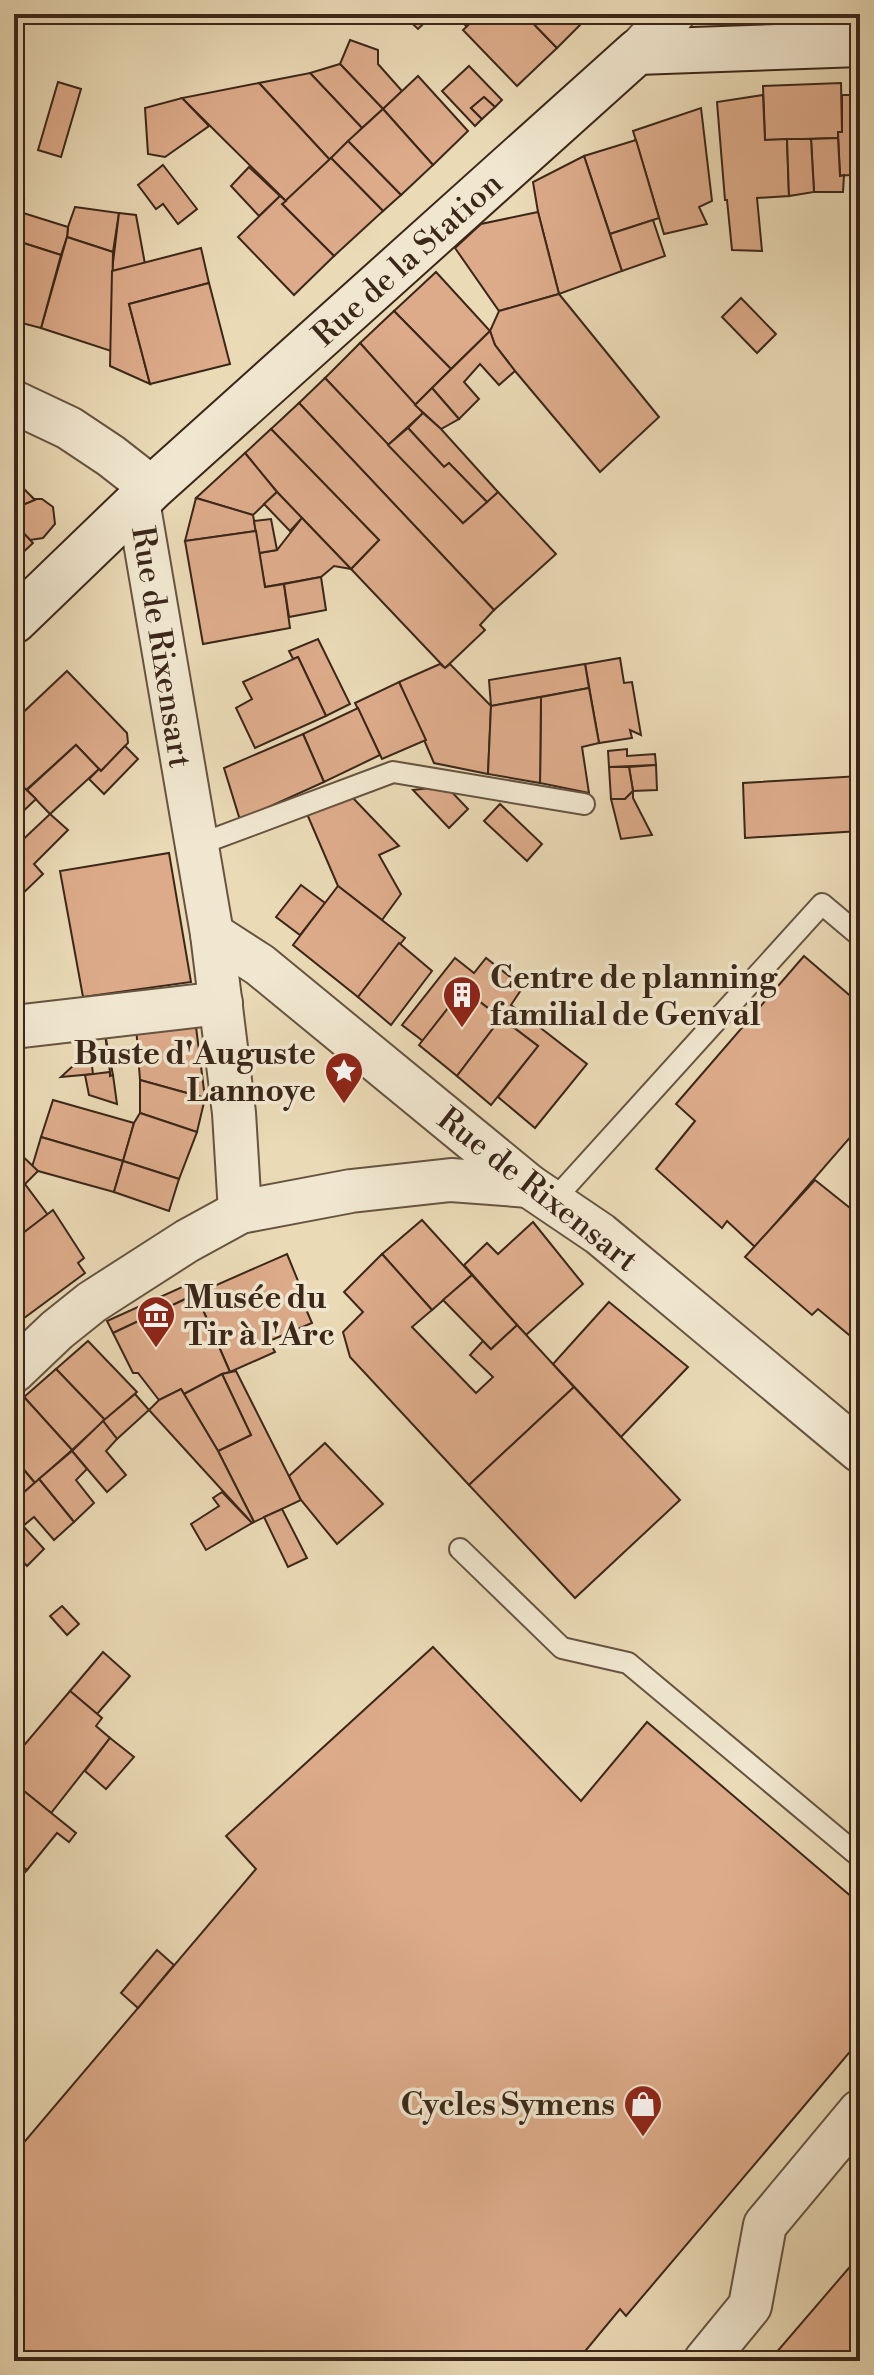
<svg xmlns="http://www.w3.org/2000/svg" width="874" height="2375" font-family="'Libre Bodoni',serif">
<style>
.building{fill:#ddab8a;stroke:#3b2719;stroke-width:2}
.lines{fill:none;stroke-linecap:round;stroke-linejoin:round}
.lane-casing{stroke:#675440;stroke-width:24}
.street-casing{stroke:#675440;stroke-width:46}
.secondary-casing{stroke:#3b2719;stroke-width:48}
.lane{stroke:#f1e7d0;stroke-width:20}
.street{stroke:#f1e7d0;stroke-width:42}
.secondary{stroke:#f1e7d0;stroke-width:44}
.labels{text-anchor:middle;stroke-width:7;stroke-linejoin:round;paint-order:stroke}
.street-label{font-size:32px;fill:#3b2719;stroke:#f1e7d0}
.poi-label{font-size:32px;font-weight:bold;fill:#3b2719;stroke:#f1e7d0;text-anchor:start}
</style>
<rect width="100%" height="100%" fill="#eadab6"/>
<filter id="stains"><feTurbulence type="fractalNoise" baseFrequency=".0025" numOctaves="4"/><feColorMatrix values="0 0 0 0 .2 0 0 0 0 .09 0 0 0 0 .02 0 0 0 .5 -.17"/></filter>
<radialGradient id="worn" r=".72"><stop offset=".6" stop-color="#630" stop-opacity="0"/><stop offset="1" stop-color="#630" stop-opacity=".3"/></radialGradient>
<g class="building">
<polygon points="402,14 434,14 418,29"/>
<polygon points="455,14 480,14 467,27"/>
<polygon points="480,14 524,14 557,48 517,86 463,30"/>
<polygon points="524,14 591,14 557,48"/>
<polygon points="350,40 378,50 378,64 402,91 383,109 340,64"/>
<polygon points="340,64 383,109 362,128 310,73"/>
<polygon points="469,66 502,100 495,107 484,97 471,108 482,119 475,126 442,91"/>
<polygon points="310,73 362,128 330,160 259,83"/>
<polygon points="418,76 468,131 433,165 383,109"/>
<polygon points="58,82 81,89 61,157 38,150"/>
<polygon points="259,83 330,160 286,201 182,98"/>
<polygon points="841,83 842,132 838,132 838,138 765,140 763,86"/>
<polygon points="763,95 765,140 787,139 789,196 757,198 762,251 732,250 727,200 725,200 717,102"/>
<polygon points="842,95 860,95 860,174 840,176 838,132 842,132"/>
<polygon points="484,97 495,107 482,119 471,108"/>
<polygon points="182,98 209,126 165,157 148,154 145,108"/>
<polygon points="701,108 712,201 699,207 707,224 664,234 633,131"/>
<polygon points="383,109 433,165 401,195 348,141"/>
<polygon points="838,138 840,176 844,175 843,192 814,192 811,139"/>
<polygon points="787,139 811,139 814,192 789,196"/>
<polygon points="636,140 659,218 610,234 584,156"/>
<polygon points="348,141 401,195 383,211 331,158"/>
<polygon points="584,156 622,271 559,294 538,212 533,182"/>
<polygon points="14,157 21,159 14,181"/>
<polygon points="331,158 383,211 334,256 282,204"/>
<polygon points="163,165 197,209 178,224 163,204 156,209 138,185"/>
<polygon points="249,167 280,196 259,216 231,186"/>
<polygon points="14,195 24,200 14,232"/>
<polygon points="280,196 286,201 282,204 334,256 294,295 238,237"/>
<polygon points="75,207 119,213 113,252 67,237 68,227"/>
<polygon points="20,212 68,227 67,237 61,255 14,240 14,232"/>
<polygon points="538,212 559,294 499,311 455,248 481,224"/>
<polygon points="119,213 136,215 145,264 112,271"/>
<polygon points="653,220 665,256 622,271 610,234"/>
<polygon points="67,237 113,252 111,351 41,328"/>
<polygon points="14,240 61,255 41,328 14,321"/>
<polygon points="201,248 209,283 129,304 150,384 110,366 112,271"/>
<polygon points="436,272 490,331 451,369 394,311"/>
<polygon points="209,283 230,364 150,384 129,304"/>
<polygon points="559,294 659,417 600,472 515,371 495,345 490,331 499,311"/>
<polygon points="741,298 776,334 757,353 722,317"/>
<polygon points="394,311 451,369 415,405 360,343"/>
<polygon points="490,331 495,345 515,371 499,385 480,364 464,382 479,399 459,419 432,388"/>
<polygon points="360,343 423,413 388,445 325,378"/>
<polygon points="325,378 463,523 498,492 556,554 494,610 299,403"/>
<polygon points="432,388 459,419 441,429 415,405"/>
<polygon points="299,403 494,610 480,625 485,630 445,668 351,569 379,540 271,429"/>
<polygon points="423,413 441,429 498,492 487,502 449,463 444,467 408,428"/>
<polygon points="408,428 444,467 449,463 487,502 463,523 388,445"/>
<polygon points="271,429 379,540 351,569 277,492 245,453"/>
<polygon points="245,453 277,492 253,515 196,498"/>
<polygon points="21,486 35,500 25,504 14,515 14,489 16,491"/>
<polygon points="277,492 302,518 290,531 264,504"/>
<polygon points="196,498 253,515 256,531 185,541"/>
<polygon points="34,499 42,499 53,507 55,524 43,538 30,540 14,523 14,515 25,504 35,500"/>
<polygon points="302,518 351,569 334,566 321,577 265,587 259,553 277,550"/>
<polygon points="271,519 277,550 259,553 254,521"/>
<polygon points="14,523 33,543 14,561"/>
<polygon points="256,531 265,587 284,584 290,628 203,644 185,541"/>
<polygon points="321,577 326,610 289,617 284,584"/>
<polygon points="318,639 350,704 326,716 298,657 293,659 289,651"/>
<polygon points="298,657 326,716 255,748 236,708 252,699 243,682"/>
<polygon points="620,658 624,683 632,682 641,735 630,730 632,738 599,743 585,664"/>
<polygon points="440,664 445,668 450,664 491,706 488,774 434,763 399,682"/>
<polygon points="585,664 589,688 491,706 489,680"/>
<polygon points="67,671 127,733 128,743 101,771 76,745 26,790 14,778 14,721"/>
<polygon points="399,682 426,740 382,759 355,703"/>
<polygon points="589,688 599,743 582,747 589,793 540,783 541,697"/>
<polygon points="541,697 540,783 488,774 491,706"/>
<polygon points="358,708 380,755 324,782 303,734"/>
<polygon points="303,734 324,782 240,820 224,768"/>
<polygon points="76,745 99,769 50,814 27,790"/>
<polygon points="125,746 138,759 104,794 89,779 99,769 101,771"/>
<polygon points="627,749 627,756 655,754 656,765 609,767 608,751"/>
<polygon points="656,765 657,790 633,791 629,767"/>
<polygon points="609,767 629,767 633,791 625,799 611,799"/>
<polygon points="860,776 860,831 745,838 743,783"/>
<polygon points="14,778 36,799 14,820"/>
<polygon points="446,786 468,809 449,828 413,790"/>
<polygon points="633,791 633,798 652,835 621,839 611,799 625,799"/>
<polygon points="351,796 399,846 379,855 401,894 382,920 338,886 307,814"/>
<polygon points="500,804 542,844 527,861 484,821"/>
<polygon points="50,814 68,830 34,864 43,874 14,902 14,848"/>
<polygon points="169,853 191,982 83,997 60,871"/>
<polygon points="301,885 325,903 300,935 276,917"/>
<polygon points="338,886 405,938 358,997 293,945"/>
<polygon points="399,943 432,971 391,1025 358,997"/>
<polygon points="804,956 854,999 860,992 860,1126 755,1247 727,1221 722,1228 656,1169 695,1121 676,1104"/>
<polygon points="455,958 474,973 486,958 523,987 511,1005 587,1064 535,1128 498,1097 538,1046 501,1018 463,989 423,1041 402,1025"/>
<polygon points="463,989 501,1018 457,1076 419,1045"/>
<polygon points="501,1018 538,1046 491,1105 457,1076"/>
<polygon points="195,1019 205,1098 140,1080 136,1026"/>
<polygon points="105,1034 113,1075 110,1076 110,1072"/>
<polygon points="90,1050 93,1074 61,1077"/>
<polygon points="110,1072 110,1076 113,1075 117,1104 89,1095 85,1075"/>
<polygon points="140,1080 205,1098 197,1132 140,1113"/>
<polygon points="53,1100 134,1123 123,1161 41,1137"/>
<polygon points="140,1113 197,1132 179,1179 123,1161 134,1123"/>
<polygon points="41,1137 123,1161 114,1192 38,1171 32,1167"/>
<polygon points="14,1148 38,1171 25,1184 48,1215 14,1240"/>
<polygon points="123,1161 179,1179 169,1211 114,1192"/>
<polygon points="815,1180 860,1216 860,1344 818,1309 812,1315 745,1257"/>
<polygon points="53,1210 84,1258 78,1263 85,1273 16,1324 14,1320 14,1240"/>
<polygon points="422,1220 472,1275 432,1310 382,1254"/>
<polygon points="533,1222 583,1284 526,1335 464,1265 487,1243 498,1254"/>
<polygon points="287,1254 305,1298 302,1300 312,1323 269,1341 275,1352 230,1372 196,1294"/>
<polygon points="382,1254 432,1310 412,1327 476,1393 493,1377 470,1355 483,1341 491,1349 517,1325 574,1387 469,1485 350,1357 343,1332 363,1312 344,1292"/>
<polygon points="472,1275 517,1325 491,1349 443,1300"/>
<polygon points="191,1283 196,1294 113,1333 107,1321"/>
<polygon points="196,1294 230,1372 222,1374 184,1394 181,1389 159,1400 138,1373 133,1373 113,1333"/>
<polygon points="609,1302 688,1367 621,1437 553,1364"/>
<polygon points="88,1341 137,1392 105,1420 56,1369"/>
<polygon points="56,1369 105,1420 72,1450 24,1397"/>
<polygon points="236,1371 301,1500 254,1522 218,1451 251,1435 222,1374"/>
<polygon points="222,1374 251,1435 218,1451 184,1394"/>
<polygon points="574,1387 680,1500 575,1598 469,1485"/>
<polygon points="181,1389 218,1451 254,1522 252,1523 149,1410 159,1400"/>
<polygon points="135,1394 149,1410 117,1439 103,1421"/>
<polygon points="24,1397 72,1450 35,1483 14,1458 14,1406"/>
<polygon points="103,1421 117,1439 106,1451 126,1475 107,1492 72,1451"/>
<polygon points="325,1443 383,1504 337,1544 301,1500 289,1476"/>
<polygon points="72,1451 87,1469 76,1480 94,1503 74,1522 39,1479"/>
<polygon points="14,1458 35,1483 14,1501"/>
<polygon points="39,1479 74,1522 54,1540 34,1517 23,1526 14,1516 14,1501"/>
<polygon points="222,1492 252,1523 206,1550 191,1524 219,1506 213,1498"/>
<polygon points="282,1509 307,1558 288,1567 264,1517"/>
<polygon points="14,1516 44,1549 27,1566 14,1552"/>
<polygon points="62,1606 79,1624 67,1635 50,1616"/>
<polygon points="433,1647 581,1801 647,1722 860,1904 860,2040 626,2316 620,2309 577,2361 14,2361 14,2154 256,1869 226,1836"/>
<polygon points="103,1652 130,1676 97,1714 70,1691"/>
<polygon points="70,1691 102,1718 96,1726 110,1738 51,1813 14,1783 14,1757"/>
<polygon points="110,1738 134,1757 106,1789 85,1771"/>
<polygon points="14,1783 76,1833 69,1842 57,1833 27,1870 14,1860"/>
<polygon points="14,1860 27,1870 14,1885"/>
<polygon points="157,1950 174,1965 138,2008 121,1993"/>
<polygon points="860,2255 860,2361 769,2361"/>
</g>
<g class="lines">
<defs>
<g id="lane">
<polyline points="195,846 393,772 584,804"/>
<polyline points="552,1202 822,904 860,936"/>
<polyline points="460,1549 562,1648 628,1663 860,1857"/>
</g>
<g id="street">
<polyline points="637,52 673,14"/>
<polyline points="14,402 69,428 111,456 152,488"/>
<polyline points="138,501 212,934 260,965 529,1186 600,1234 860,1451"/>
<polyline points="212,934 234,1113 240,1212"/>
<polyline points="14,1027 221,1003"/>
<polyline points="14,1371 57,1330 92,1302 187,1241 240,1212 351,1191 451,1180 529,1186"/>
<polyline points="705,2361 750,2306 765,2225 860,2111"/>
</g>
<polyline id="secondary" points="14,621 152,488 637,52 860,44"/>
</defs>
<use href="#lane" class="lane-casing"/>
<use href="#street" class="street-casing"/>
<use href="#secondary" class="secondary-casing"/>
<use href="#lane" class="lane"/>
<use href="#street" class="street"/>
<use href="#secondary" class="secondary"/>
</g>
<defs>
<symbol id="building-pin" viewBox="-11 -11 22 30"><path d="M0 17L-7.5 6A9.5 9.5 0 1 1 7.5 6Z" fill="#8f2418" stroke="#f1e7d0"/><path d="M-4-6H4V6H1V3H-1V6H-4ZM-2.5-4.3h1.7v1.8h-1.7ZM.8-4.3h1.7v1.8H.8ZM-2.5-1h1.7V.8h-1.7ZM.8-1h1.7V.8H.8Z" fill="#fff"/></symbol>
<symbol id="sight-pin" viewBox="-11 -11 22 30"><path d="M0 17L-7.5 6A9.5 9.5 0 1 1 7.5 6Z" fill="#8f2418" stroke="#f1e7d0"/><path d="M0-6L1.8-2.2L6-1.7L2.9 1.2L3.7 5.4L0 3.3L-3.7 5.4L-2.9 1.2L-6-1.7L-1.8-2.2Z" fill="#fff"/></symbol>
<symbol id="museum-pin" viewBox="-11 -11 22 30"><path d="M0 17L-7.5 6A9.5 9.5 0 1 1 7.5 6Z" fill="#8f2418" stroke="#f1e7d0"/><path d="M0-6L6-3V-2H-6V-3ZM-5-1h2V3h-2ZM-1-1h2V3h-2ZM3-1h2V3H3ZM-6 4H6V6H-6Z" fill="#fff"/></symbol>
<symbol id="shop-pin" viewBox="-11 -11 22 30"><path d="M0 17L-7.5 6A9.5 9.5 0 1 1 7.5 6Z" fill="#8f2418" stroke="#f1e7d0"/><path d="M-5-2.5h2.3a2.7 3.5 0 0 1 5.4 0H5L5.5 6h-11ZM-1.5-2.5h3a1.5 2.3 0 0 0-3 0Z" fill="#fff"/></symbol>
</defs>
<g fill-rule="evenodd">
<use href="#building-pin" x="440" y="973" width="44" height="60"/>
<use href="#sight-pin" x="322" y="1049" width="44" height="60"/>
<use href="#museum-pin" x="134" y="1293" width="44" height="60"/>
<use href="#shop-pin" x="621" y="2082" width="44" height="60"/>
</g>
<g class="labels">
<g class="street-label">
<text transform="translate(407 259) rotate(-42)" y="11">Rue de la Station</text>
<text transform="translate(162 647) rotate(81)" y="11">Rue de Rixensart</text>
<text transform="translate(538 1189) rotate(38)" y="11">Rue de Rixensart</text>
</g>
<g class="poi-label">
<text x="490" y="988">Centre de planning<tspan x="490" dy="37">familial de Genval</tspan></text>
<text x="316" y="1064" text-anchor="end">Buste d'Auguste<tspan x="316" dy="37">Lannoye</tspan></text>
<text x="184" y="1308">Musée du<tspan x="184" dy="37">Tir à l'Arc</tspan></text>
<text x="615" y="2115" text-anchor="end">Cycles Symens</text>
</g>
</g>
<rect width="874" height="2375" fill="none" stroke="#eadab6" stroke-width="48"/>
<rect x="16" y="16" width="842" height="2343" fill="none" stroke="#3b2719" stroke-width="4"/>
<rect x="24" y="24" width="826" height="2327" fill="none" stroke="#3b2719" stroke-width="2"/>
<rect width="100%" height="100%" filter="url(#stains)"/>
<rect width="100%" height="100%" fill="url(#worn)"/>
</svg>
